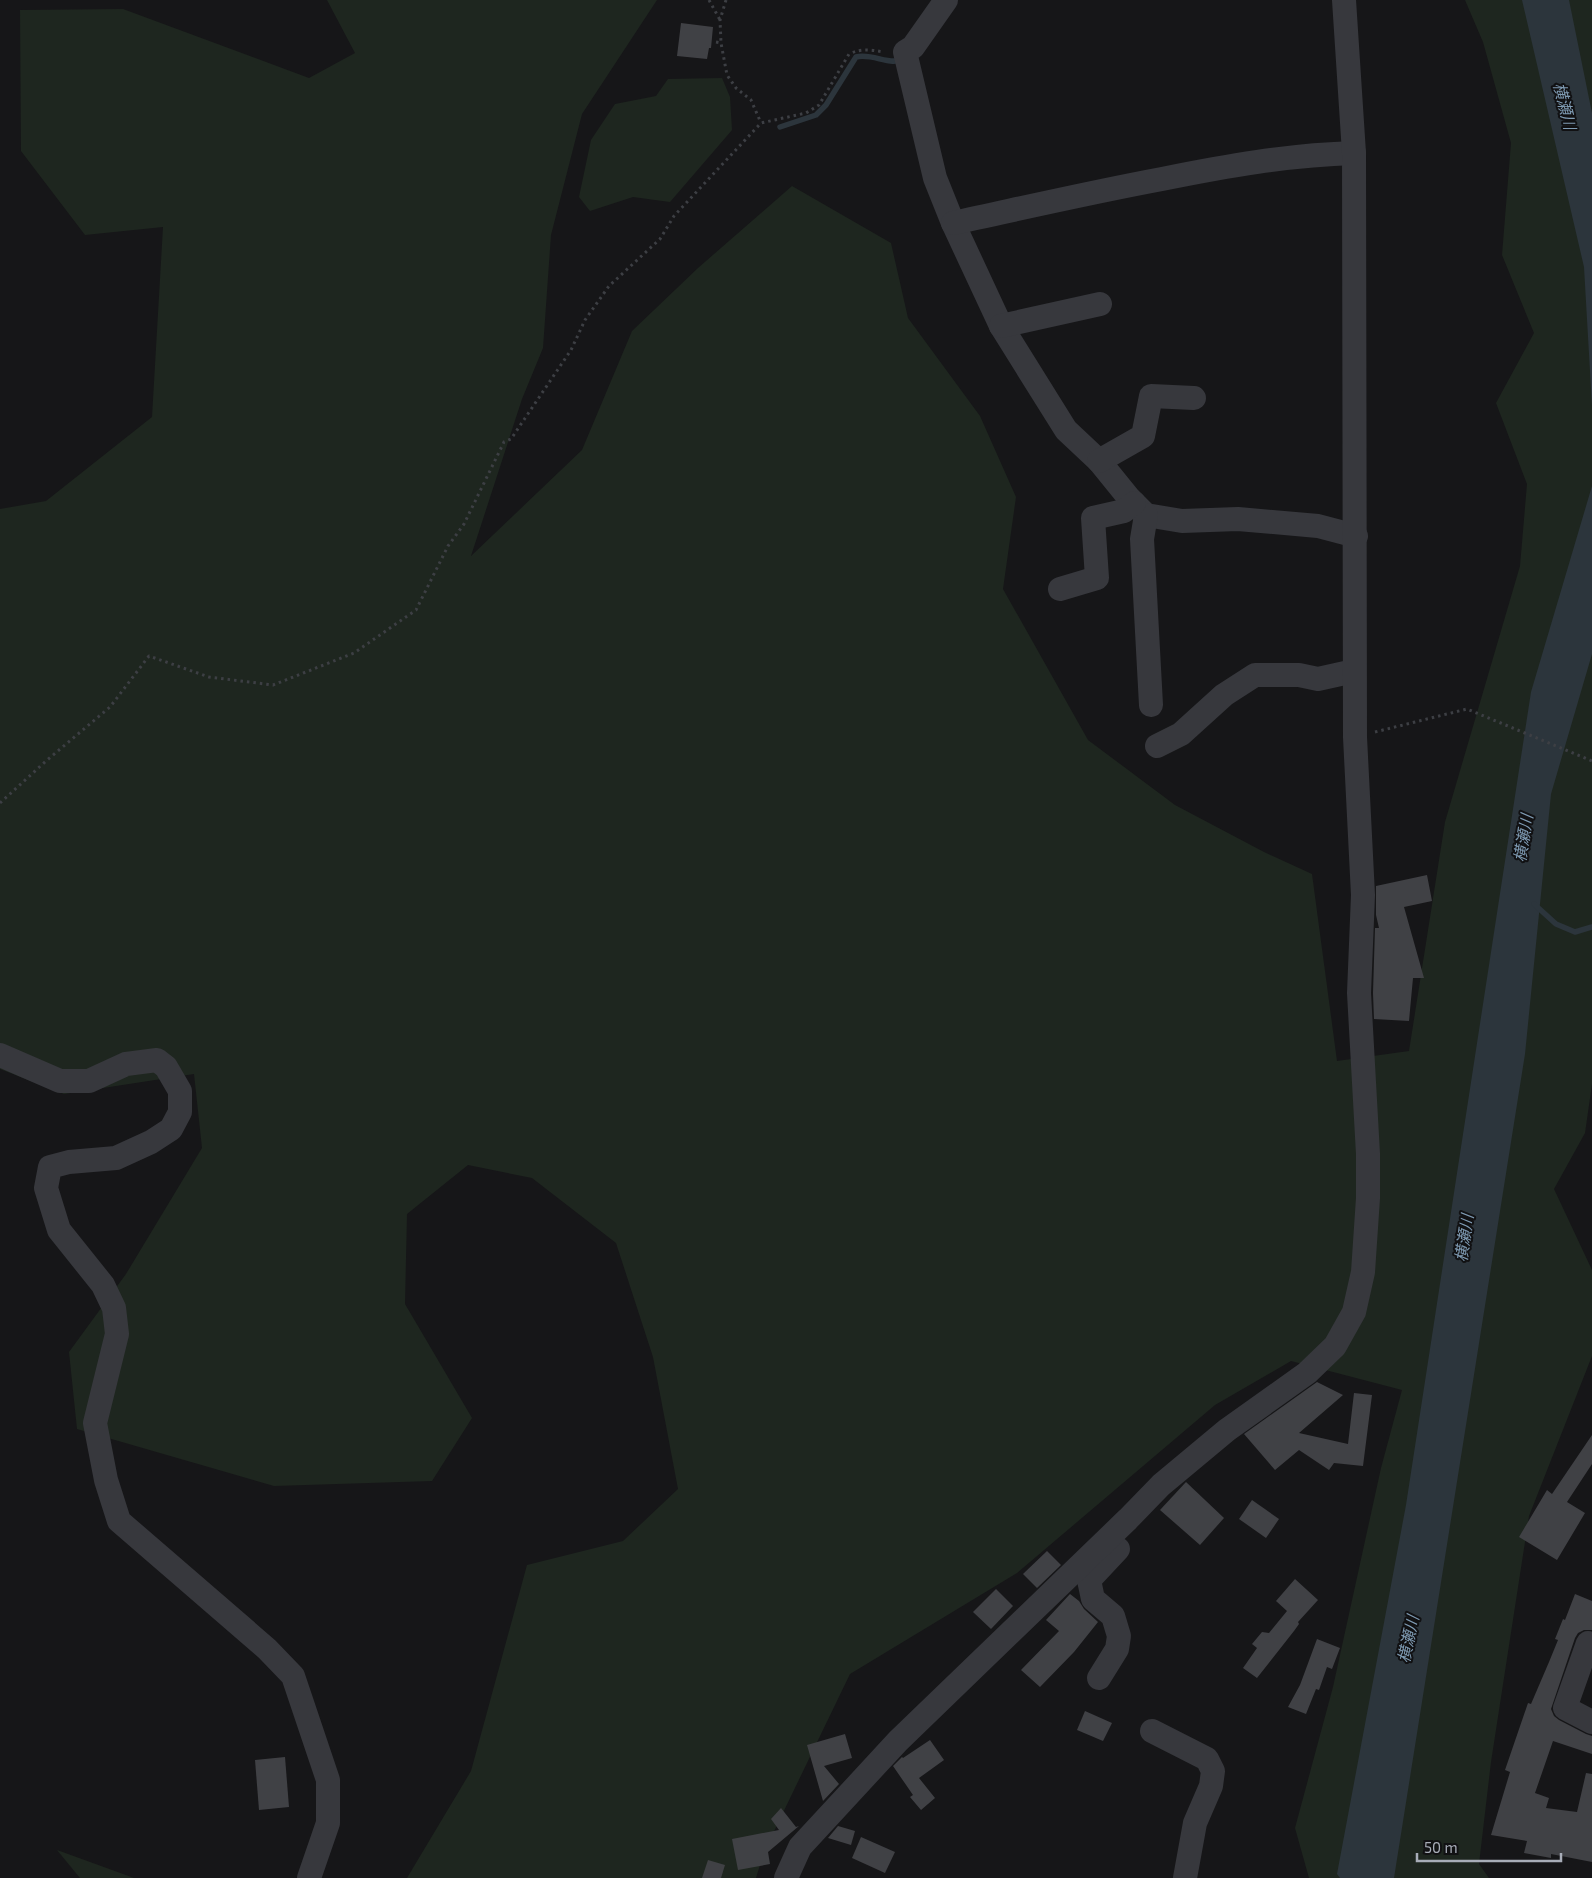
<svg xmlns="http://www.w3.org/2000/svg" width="1592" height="1878" font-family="'Exo 2','Noto Sans JP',sans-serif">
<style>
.green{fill:#1e261f}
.water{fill:#2c353c}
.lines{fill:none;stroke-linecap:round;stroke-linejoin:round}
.stream{stroke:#2c353c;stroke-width:5.5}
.building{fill:#404145}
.path{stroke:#3d3f44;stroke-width:3;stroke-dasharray:2.5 4;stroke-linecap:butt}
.minor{stroke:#37383d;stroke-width:24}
.labels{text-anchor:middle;stroke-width:4;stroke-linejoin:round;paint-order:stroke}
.water-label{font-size:16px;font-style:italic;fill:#7f9bb3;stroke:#111113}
</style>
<rect width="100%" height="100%" fill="#161618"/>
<g class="green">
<polygon points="327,0 657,0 582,114 551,235 543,348 522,399 471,556 582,450 632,331 698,268 792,186 891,243 908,318 980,416 1016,497 1003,589 1088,740 1175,805 1264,852 1312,874 1337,1061 1409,1051 1445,822 1520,566 1527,484 1496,403 1534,333 1502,255 1511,143 1483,42 1465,0 1592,0 1592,1084 1585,1133 1554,1189 1592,1270 1592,1356 1529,1516 1491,1762 1479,1864 1489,1878 1309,1878 1295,1828 1333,1687 1381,1468 1402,1390 1291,1361 1215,1405 1017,1573 850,1674 764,1852 756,1878 407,1878 471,1771 527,1565 623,1541 678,1489 653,1357 616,1243 532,1178 468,1165 407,1214 405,1304 472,1418 432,1481 274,1486 77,1429 69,1352 126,1274 202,1148 194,1074 64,1094 0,1069 0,509 46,501 152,417 163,227 85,235 21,151 20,10 123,9 309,78 355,53"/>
<polygon points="722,78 730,97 732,130 670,202 633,197 590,211 579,197 591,140 615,104 656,96 668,79"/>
<polygon points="57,1850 134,1878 80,1878"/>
</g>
<g class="water">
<polygon points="1522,0 1569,0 1592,113 1592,406 1584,267"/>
<polygon points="1592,486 1592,654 1551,794 1525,1054 1394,1878 1340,1878 1337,1874 1406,1505 1531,692"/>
</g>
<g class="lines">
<g class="stream">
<path d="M780 127 816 115 826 105 856 57C872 53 888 65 901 60"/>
<polyline points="1534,904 1556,924 1575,932 1592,927"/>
</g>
</g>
<g class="building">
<polygon points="681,23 713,27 711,48 709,48 707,59 677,56"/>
<polygon points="1427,875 1432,901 1404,907 1424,978 1413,978 1409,1021 1374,1019 1373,993 1375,928 1379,928 1376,915 1376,886"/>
<polygon points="1317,1382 1343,1395 1299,1433 1348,1444 1354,1393 1372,1395 1363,1466 1334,1463 1329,1470 1299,1450 1275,1470 1244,1434"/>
<polygon points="1592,1435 1592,1464 1567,1502 1585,1513 1557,1560 1519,1537 1547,1490 1552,1494"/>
<polygon points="1186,1482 1224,1518 1200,1545 1160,1510"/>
<polygon points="1252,1500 1279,1519 1266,1538 1239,1519"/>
<polygon points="1047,1551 1061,1565 1037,1588 1023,1574"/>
<polygon points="1295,1579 1318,1600 1298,1622 1299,1624 1294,1631 1257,1678 1243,1668 1257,1648 1252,1644 1262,1632 1269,1633 1287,1611 1276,1601"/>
<polygon points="996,1589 1013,1606 991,1629 973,1612"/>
<polygon points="1070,1594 1079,1601 1084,1609 1098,1622 1074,1652 1040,1687 1021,1670 1059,1631 1046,1620"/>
<polygon points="1575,1594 1592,1601 1592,1630 1584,1630 1578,1633 1575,1638 1551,1709 1554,1716 1559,1720 1586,1734 1592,1736 1592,1754 1553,1741 1535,1793 1549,1798 1546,1808 1577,1812 1586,1773 1592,1774 1592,1862 1551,1854 1551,1858 1524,1853 1527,1841 1491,1835 1510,1772 1505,1770 1528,1703 1531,1704 1549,1662 1558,1640 1555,1639 1563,1619 1565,1620"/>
<polygon points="1317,1639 1340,1648 1332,1669 1327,1667 1319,1690 1316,1689 1306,1714 1288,1707 1300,1685"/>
<polygon points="1085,1711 1112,1723 1103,1741 1077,1730"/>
<polygon points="845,1734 852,1758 824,1766 839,1784 823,1801 807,1745"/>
<polygon points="930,1740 944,1760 919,1778 935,1798 921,1810 910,1797 913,1795 893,1766 902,1757 903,1758"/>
<polygon points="285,1757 289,1807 259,1810 255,1760"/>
<polygon points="781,1808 796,1827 799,1826 768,1852 770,1864 738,1870 732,1839 779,1830 771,1819"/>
<polygon points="838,1826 855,1831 851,1845 828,1838"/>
<polygon points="861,1837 895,1852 885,1873 852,1858"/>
<polygon points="708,1860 725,1865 721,1878 702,1878"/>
</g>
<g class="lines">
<g class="path">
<polyline points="709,0 720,20"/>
<polyline points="726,0 720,20 721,43 727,75 736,88 751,100 761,123"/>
<polyline points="716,42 721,43"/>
<polyline points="1375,732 1467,709 1592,761"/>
<path d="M0 803 46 761 110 707 149 656 209 677 273 685 354 653 416 610 448 546 464 524 504 442 511 439 571 350 585 320 609 286 660 239 674 216 761 123 806 113 819 105 849 54C862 48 871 50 884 52"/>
</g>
<g class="minor">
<polyline points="946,0 913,47 905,52 935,178 953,223 1001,326 1066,430 1099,461 1129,498 1146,515 1182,521 1238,519 1318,526 1356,536"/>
<path d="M953 223C1023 208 1092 192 1162 179 1226 166 1289 155 1354 153"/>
<polyline points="1001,326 1100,304"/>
<polyline points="1099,461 1143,436 1151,396 1194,398"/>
<polyline points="1146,515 1142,539 1151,705"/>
<polyline points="1060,589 1097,578 1093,518 1124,511 1134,503"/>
<polyline points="1157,746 1181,734 1224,695 1255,675 1299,675 1318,679 1354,671"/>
<polyline points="0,1055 60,1081 89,1081 126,1064 157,1060 166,1067 180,1091 180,1112 171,1129 151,1142 116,1158 69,1162 50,1167 46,1188 59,1230 103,1285 114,1308 117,1334 95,1423 106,1480 119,1521 267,1649 293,1676 328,1780 328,1823 309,1878"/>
<polyline points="1592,1644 1588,1643 1565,1708 1592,1722"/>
<polyline points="1099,1678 1117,1649 1119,1636 1113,1616 1093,1599 1089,1580 1118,1549"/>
<polyline points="1152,1731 1207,1759 1213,1771 1211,1786 1195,1823 1185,1878"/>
<polyline points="786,1878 800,1847 898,1741 1128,1519 1161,1485 1227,1430 1307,1373 1335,1346 1354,1312 1363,1272 1368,1198 1368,1154 1359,993 1363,895 1355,737 1354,153 1344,0"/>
</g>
</g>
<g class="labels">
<g class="water-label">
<text transform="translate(1565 106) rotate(76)" y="6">横瀬川</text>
<text transform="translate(1523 838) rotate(-81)" y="6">横瀬川</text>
<text transform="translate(1464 1238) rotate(-82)" y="6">横瀬川</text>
<text transform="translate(1408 1639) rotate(-78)" y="6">横瀬川</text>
</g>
</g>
<path d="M1417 1853v8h144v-8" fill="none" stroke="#a8adb8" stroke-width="2.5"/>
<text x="1424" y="1853" font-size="15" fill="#a8adb8" stroke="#111113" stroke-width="4" paint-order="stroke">50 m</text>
</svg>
